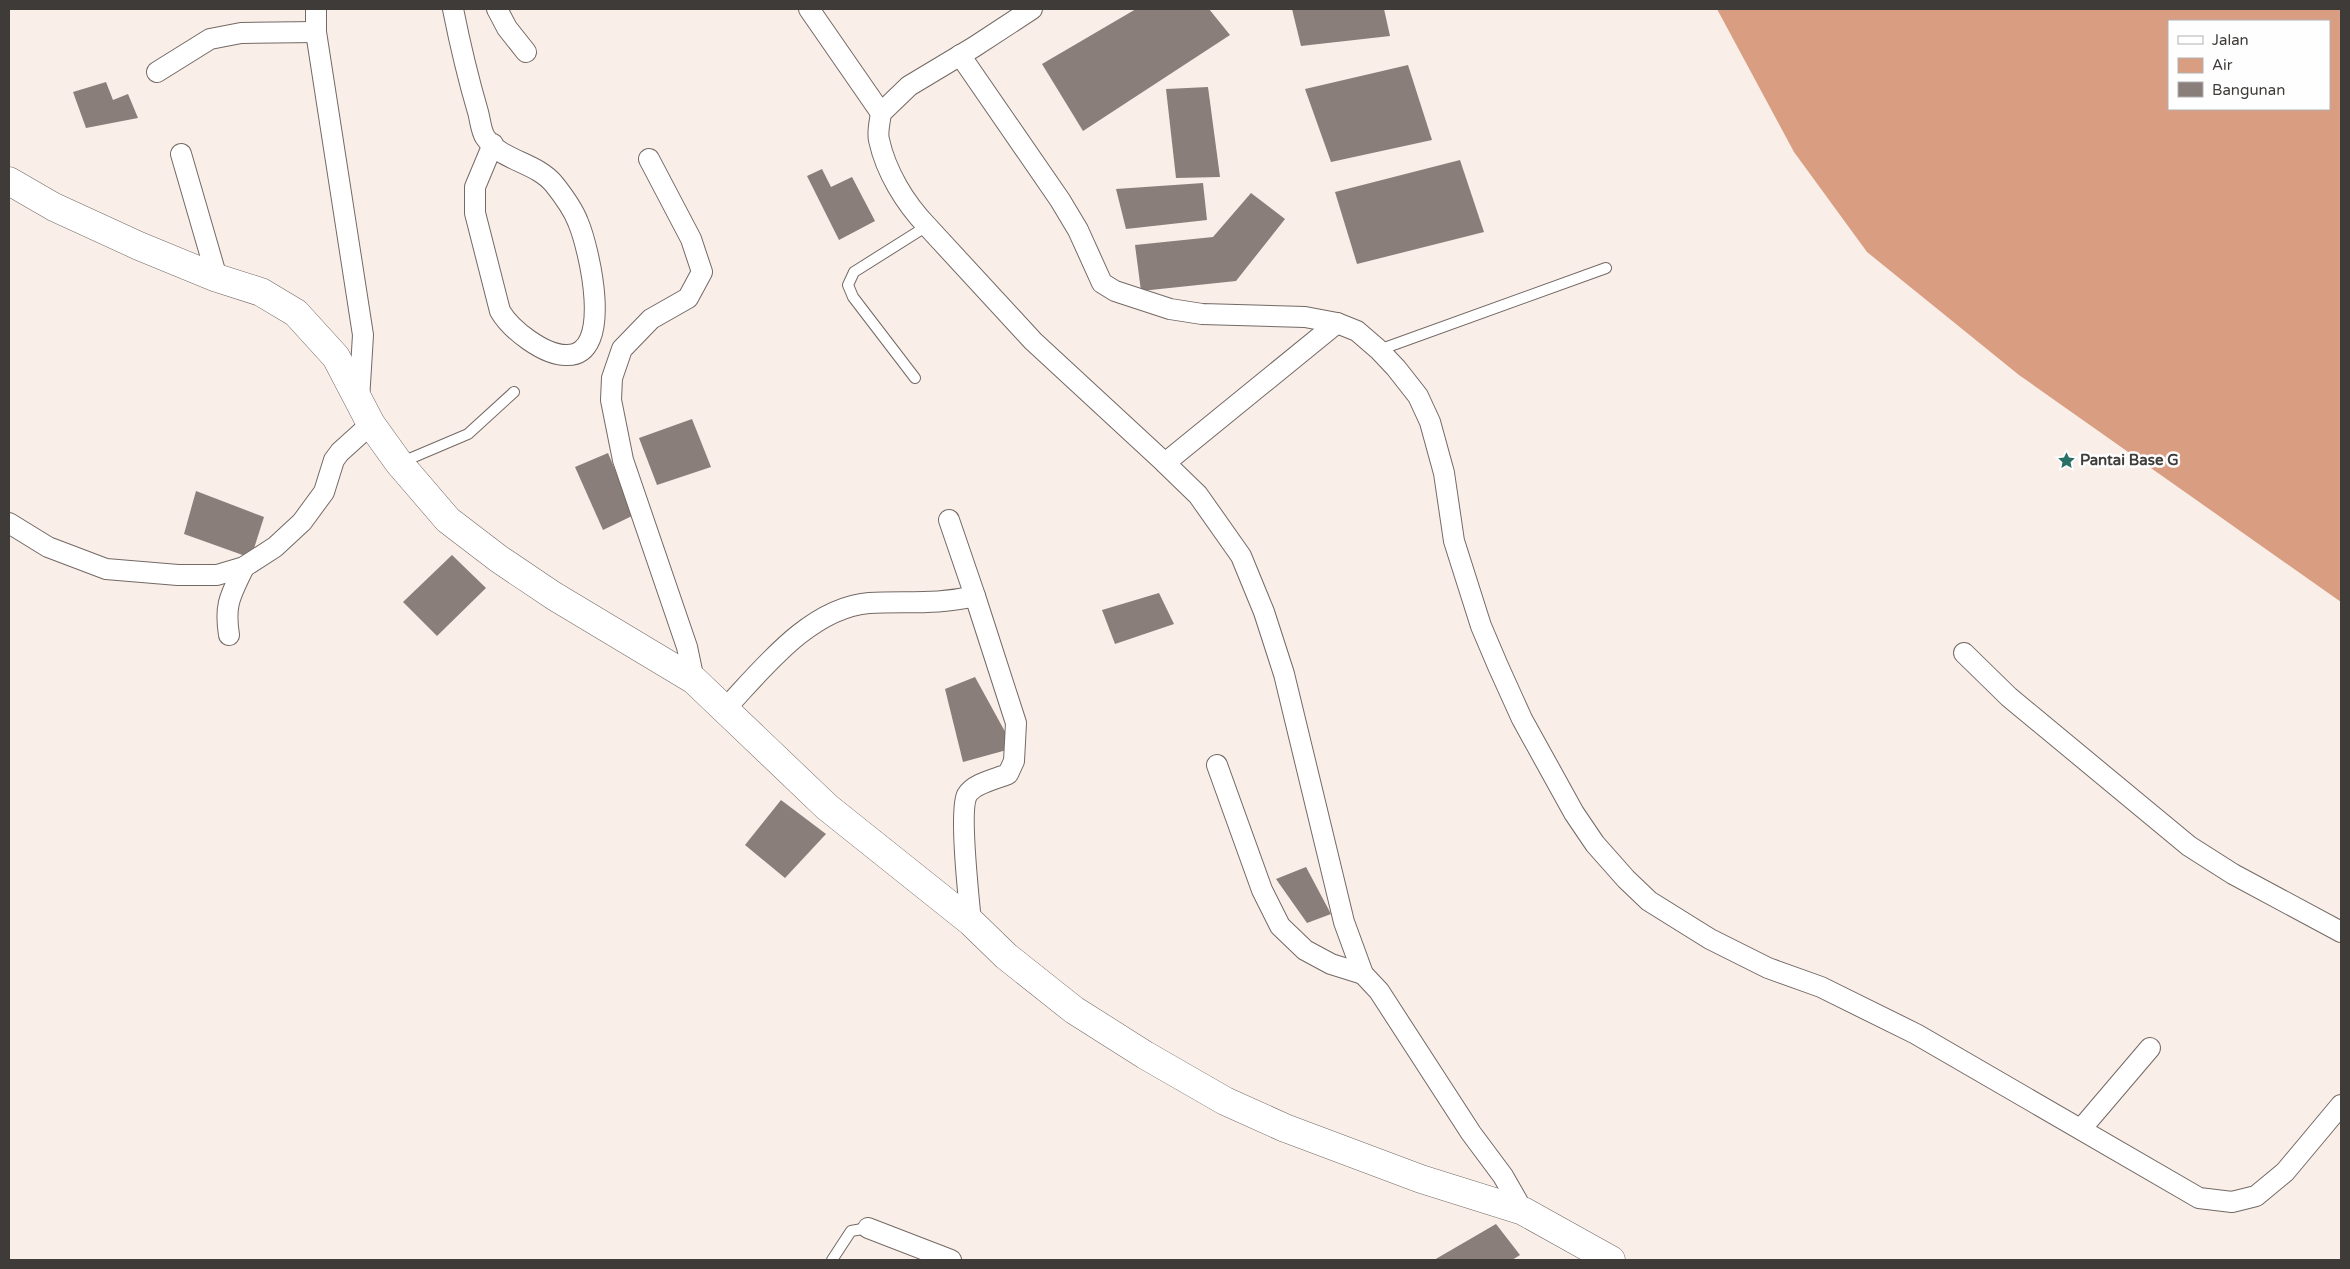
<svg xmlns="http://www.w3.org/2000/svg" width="2350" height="1269" font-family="'Varela Round',sans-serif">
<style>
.water{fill:#d99d82;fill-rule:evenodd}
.building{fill:#897e7a}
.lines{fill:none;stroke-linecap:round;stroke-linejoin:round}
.lane-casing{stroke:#736965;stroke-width:12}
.street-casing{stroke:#736965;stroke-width:22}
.secondary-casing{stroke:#736965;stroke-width:29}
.lane{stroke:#fff;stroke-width:10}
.street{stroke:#fff;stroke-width:20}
.secondary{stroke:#fff;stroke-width:28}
.labels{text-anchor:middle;stroke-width:5;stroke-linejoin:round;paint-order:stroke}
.poi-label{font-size:15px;font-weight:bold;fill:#3f3b39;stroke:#fefefe;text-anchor:start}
</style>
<rect width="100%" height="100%" fill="#faeee8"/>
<path class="water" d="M1717 9H2341V602L2019 375 1867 252 1794 152ZM2169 21H2329V109H2169Z"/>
<g class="building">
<polygon points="1136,9 1209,9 1230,35 1083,131 1042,64"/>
<polygon points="1292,9 1384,9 1390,36 1301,46"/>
<polygon points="1408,65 1432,140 1331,162 1305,89"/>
<polygon points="106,82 113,100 128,94 138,118 86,128 73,92"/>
<polygon points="1208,87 1220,177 1176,178 1166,89"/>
<polygon points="1460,160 1484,232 1357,264 1335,192"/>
<polygon points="822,169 831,187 852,177 875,221 839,240 807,176"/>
<polygon points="1203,183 1207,220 1126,229 1116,189"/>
<polygon points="1251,193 1285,219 1236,281 1141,291 1135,245 1213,237"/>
<polygon points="692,419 711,467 657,485 639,438"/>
<polygon points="608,453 634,515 603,530 575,467"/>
<polygon points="196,491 264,517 251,558 184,534"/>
<polygon points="452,555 486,588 437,636 403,602"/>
<polygon points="1159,593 1174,624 1115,644 1102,610"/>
<polygon points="975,677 1014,748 963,762 945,689"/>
<polygon points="781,800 826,834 785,878 745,845"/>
<polygon points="1306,867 1331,914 1307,923 1276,879"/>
<polygon points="1496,1224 1520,1255 1512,1260 1434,1260"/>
</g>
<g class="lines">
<defs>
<g id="lane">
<polyline points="1379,350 1606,268"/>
<polyline points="915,378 853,297 848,285 854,272 927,226"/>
<polyline points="402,462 468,434 514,392"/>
<polyline points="832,1260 851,1231 868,1228"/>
</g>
<g id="street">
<polyline points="316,9 316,32 363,335 359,400"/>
<path d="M453 9C460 44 468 78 478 112 480 119 481 131 485 137 501 161 536 162 554 184 562 194 573 209 578 222 589 248 615 357 566 355 544 355 511 330 500 311L475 213V187L493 144"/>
<polyline points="497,9 507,28 526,52"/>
<polyline points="809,9 881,113"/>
<path d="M1032 9 974 47 909 86 881 113C880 121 877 132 879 140 886 172 905 203 927 226L1033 341 1165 463 1198 495 1241 556 1264 612 1284 674 1344 922 1363 974 1379 991 1471 1133 1503 1176 1523 1211"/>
<polyline points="960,55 1060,200 1078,230 1102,283 1115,291 1170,309 1202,314 1305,317 1337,323 1357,331 1379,350 1396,368 1418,396 1430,422 1444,473 1454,541 1481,626 1498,666 1522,719 1574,813 1595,844 1626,879 1649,901 1710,939 1768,968 1821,987 1916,1034 2199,1198 2232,1202 2256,1196 2285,1172 2341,1105"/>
<polyline points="157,72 210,39 241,33 316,32"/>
<polyline points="181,154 217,278"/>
<polyline points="649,159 691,239 702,272 688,298 651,319 622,349 612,378 611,400 623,460 687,647 694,680"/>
<polyline points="1165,463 1337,323"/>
<polyline points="9,523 48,547 106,569 178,575 217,575 244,567 275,547 302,522 324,492 334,460 340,452 371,424"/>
<path d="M229 635C224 603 231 595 244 567"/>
<polyline points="1964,653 2009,697 2189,846 2233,874 2341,932"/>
<path d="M724 710C762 670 809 608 869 603 907 601 937 605 975 596L949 520"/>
<polyline points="1217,765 1262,890 1280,926 1305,950 1331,964 1363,974"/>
<path d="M971 922C969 901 959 811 967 795 974 783 996 779 1008 774L1014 761 1016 723 975 596"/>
<polyline points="2081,1129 2150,1048"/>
<polyline points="868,1228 951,1260"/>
</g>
<polyline id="secondary" points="9,181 54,207 139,246 217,278 261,292 296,313 336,357 371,424 399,463 448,520 499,559 554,596 694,680 827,807 971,922 1006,956 1074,1010 1145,1055 1225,1101 1285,1128 1421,1179 1523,1211 1611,1260"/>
</defs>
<use href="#lane" class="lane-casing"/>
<use href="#street" class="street-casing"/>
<use href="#secondary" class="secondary-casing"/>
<use href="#lane" class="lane"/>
<use href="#street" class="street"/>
<use href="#secondary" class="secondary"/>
</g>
<defs>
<symbol id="sight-bare" viewBox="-9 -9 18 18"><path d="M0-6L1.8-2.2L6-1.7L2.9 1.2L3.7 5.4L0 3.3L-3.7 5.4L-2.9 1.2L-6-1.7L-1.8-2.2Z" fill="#297167" stroke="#fefefe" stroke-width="2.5" paint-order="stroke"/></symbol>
</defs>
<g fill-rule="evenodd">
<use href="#sight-bare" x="2054" y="448" width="25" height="25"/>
</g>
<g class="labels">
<g class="poi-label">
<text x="2080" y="465">Pantai Base G</text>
</g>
</g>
<rect width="2350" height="1269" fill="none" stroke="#3f3b39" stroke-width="20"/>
<rect x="2168" y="20" width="162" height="90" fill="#fefefe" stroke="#b2b0af"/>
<rect x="2178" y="36" width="25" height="8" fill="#ffffff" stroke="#b2b0af"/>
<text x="2212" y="45" font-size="15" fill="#3f3b39">Jalan</text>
<rect x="2178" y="58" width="25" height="15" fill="#d99d82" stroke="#b2b0af"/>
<text x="2212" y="70" font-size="15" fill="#3f3b39">Air</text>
<rect x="2178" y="82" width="25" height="15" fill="#897e7a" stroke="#b2b0af"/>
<text x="2212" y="95" font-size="15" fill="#3f3b39">Bangunan</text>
</svg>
